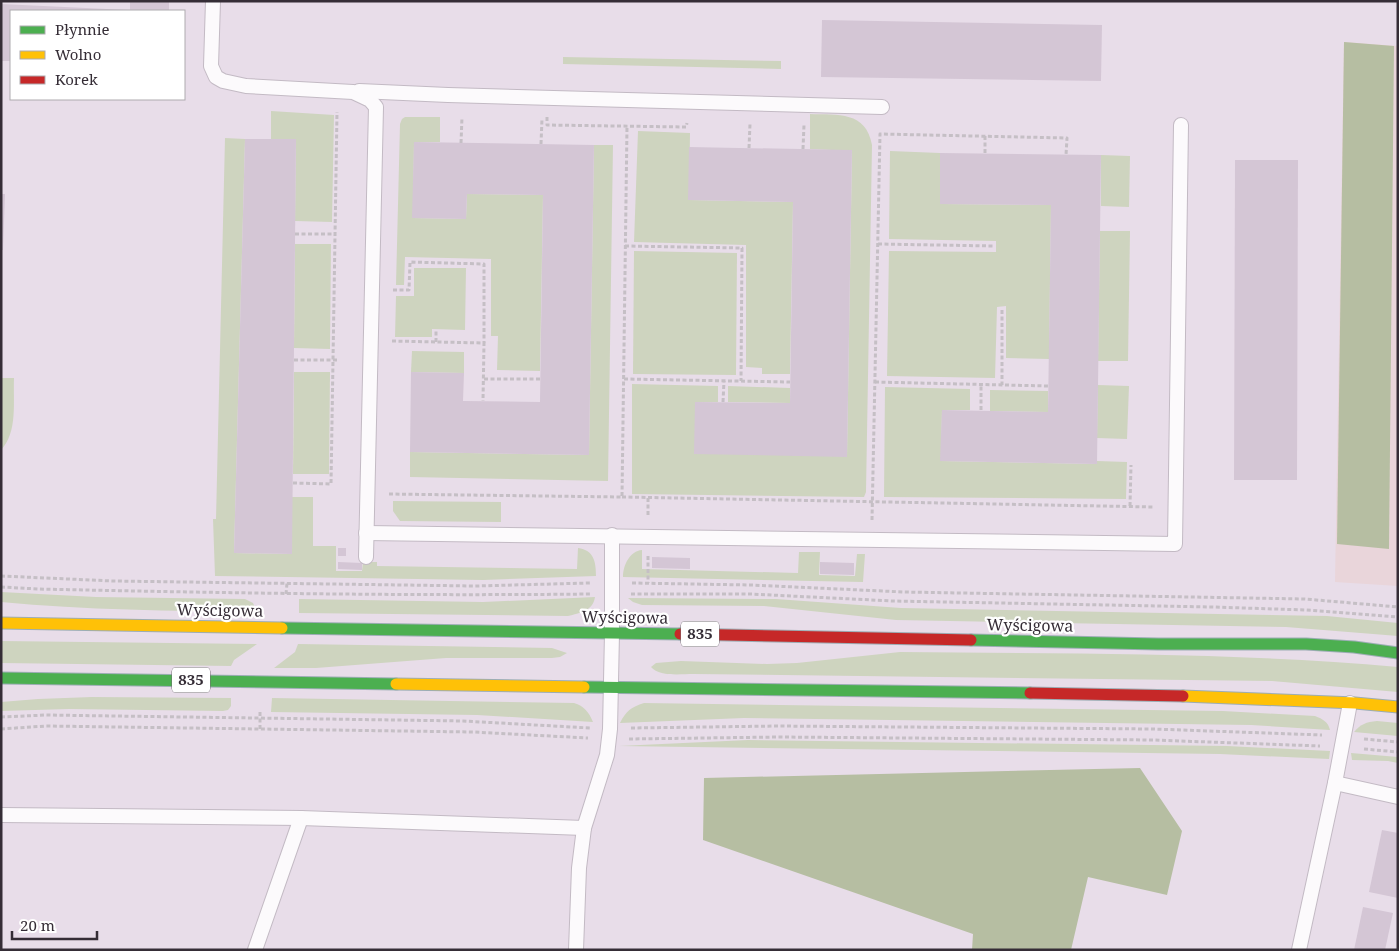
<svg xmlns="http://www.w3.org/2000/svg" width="1399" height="951" font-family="'Noto Serif',serif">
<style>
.education{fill:#e9d5da}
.green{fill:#ced4bf}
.forest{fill:#b6bea2}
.building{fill:#d4c6d5}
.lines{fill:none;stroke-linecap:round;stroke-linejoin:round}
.lane-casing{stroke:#c3bac4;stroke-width:16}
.fast-casing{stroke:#9cadb4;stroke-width:13}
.slow-casing{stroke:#9cadb4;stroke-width:13}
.jam-casing{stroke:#9cadb4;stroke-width:13}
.path{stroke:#c5bfc5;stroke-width:3;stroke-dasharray:4 2.5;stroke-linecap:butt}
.lane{stroke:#fcfafc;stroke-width:14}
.fast{stroke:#4caf50;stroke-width:11}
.slow{stroke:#ffc107;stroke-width:11}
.jam{stroke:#c62828;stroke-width:11}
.labels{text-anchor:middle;stroke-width:4.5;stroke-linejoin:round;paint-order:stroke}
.shield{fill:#fff;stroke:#726c72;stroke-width:1}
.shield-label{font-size:15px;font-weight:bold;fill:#352d36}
.street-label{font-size:16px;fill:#352d36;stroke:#fff}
</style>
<rect width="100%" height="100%" fill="#e8dde9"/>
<polygon class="education" points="1344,42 1398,46 1398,586 1335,582"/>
<g class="green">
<polygon points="563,57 781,61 781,69 563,64"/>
<polygon points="271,111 334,115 332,222 295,221 296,139 271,139"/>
<path d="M810 114C838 115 866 111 872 145L866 492 864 497 632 494V384L718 386V402H695L847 457 852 151 810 149Z"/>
<polygon points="405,117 440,117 440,142 414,142 413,218 466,219 467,194 543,195 540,371 497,370 498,336 491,336 491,259 405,257 404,285 396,285 400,124 402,119"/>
<polygon points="638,131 690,133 689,200 793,202 790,374 762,374 762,368 746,367 746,245 634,242"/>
<path d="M225 138 245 139 234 553 292 554V497H313V546H336V571H362L363 562H377V566L577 569 578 548C594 550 596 562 596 576L483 580 215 576 213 519H216Z"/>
<polygon points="594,145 613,145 608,481 410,477 410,452 589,455"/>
<polygon points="890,151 940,153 941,204 1051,205 1049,359 1006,358 1006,306 997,307 995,378 887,376 889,251 996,252 996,241 889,239"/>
<polygon points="1101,155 1130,156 1129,207 1101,206"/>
<polygon points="1100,231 1130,231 1128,361 1098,361"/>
<polygon points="295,244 331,244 330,349 294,348"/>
<polygon points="634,251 737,253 736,375 633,374"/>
<polygon points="414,268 466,268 465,330 432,329 432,337 395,337 396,296 414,296"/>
<polygon points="412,351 464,352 464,373 411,372"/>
<polygon points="294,372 330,372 329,474 293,474"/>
<path d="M1 378H14C13 402 18 432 1 450Z"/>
<polygon points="1098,385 1129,386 1127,439 1097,438"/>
<polygon points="728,386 790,388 790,403 728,402"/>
<polygon points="885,387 970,389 970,410 942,410 941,461 1097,464 1097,461 1127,462 1126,499 884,497"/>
<polygon points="990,390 1048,391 1048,412 990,411"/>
<polygon points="393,501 501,502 501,522 400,521 393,511"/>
<path d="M642 550V569L798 573 799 552H820L819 575 855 576 857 554H865L863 582 623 577C623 565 630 551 642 550Z"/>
<path d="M1 592 96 597 245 599 253 603 257 612C172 611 86 610 1 602Z"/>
<path d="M595 597C593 611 580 613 568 616L299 613V599L483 602Z"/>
<polygon points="628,598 776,599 901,608 1327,616 1398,623 1398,636 1286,627 896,620 764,606 642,605 633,602"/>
<polygon points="1,641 257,644 234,660 231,666 1,663"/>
<polygon points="298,644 552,648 567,653 560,657 552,658 446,658 316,668 274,668 295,652"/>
<path d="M900 652C1066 654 1232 652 1398 667V692L1272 681 693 674C681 674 659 677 651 667L656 663 681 661 767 664 797 663Z"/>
<polygon points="92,697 231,698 231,706 228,710 223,711 69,709 1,711 1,702 38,699"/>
<path d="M272 698 574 703C584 706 589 712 593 722L477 715 271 712Z"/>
<path d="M644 703 1223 711 1315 716C1323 719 1328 722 1330 730L1251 725 744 718 620 723C626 711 631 707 644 703Z"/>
<path d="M1377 721 1398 723V736L1354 732C1361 724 1366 722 1377 721Z"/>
<polygon points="748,740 1227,746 1330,751 1329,759 1220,754 619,746"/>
<polygon points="1351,753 1398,757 1398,763 1388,761 1352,760"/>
</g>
<g class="forest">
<polygon points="1344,42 1394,46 1389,549 1337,544"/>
<polygon points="1140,768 1182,831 1167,895 1088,877 1071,950 972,950 973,934 703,840 704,778"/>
</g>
<g class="building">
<rect x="130" y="1" width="39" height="10"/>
<polygon points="1,4 128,10 128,11 11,11 11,61 1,61"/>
<polygon points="822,20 1102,25 1101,81 821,77"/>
<polygon points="245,139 296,139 292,554 234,553"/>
<polygon points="414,142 594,145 589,455 410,452 411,372 464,373 463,401 540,402 543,195 467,194 466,219 412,218"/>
<polygon points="689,147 852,150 847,457 694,454 695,402 790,403 793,202 688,200"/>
<polygon points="940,153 1101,155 1097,464 940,461 942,410 1048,412 1051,205 940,204"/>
<polygon points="1235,160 1298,160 1297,480 1234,480"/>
<polygon points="1,194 5,194 3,250 1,250"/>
<rect x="338" y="548" width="8" height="8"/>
<polygon points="652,557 690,558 690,569 652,568"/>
<polygon points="338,562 362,563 362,570 338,569"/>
<polygon points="820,562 854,563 854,575 820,574"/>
<polygon points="1382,830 1398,833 1398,898 1369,892"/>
<polygon points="1363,907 1393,913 1385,950 1354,950"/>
</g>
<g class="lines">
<defs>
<g id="lane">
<polyline points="213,1 211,66 216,77 223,81 246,86 353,92 370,100 376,107 366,557"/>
<polyline points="359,91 448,95 882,107"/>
<polyline points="366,533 1175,544 1181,125"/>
<polyline points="1350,703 1335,783 1398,797"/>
<polyline points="1,815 301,818 584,828"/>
<polyline points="255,950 301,818"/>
<polyline points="576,950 579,868 584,828 607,755 610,729 612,633 612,535"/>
<polyline points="1299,950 1335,783"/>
</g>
<g id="fast">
<polyline points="282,628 680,634"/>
<polyline points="971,640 1158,644 1306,644 1354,647 1398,653"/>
<polyline points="1,678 396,684"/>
<polyline points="584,687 1030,693"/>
</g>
<g id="slow">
<polyline points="1,623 282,628"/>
<polyline points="396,684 584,687"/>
<polyline points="1183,696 1355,703 1398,707"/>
</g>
<g id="jam">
<polyline points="680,634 971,640"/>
<polyline points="1030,693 1183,696"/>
</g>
</defs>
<use href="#lane" class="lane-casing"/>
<use href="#fast" class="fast-casing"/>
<use href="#slow" class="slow-casing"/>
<use href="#jam" class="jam-casing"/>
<g class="path">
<polyline points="547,117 547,125 686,127 687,123"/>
<polyline points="461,143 462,117"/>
<polyline points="541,144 542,119"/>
<polyline points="749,148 750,124"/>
<polyline points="803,149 804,125"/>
<polyline points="985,153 985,136"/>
<polyline points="295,234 334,234"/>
<polyline points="878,244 994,246"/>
<polyline points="625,246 742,248 741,381"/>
<polyline points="393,290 409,290 410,262 484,264 484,343"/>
<polyline points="1002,310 1002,385"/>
<polyline points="392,341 484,343 483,401"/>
<polyline points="436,342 436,329"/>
<polyline points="294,360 337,360"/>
<polyline points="484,379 540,379"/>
<polyline points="624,379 790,382"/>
<polyline points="875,382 1048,386"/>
<polyline points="723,402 724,381"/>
<polyline points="981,410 981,385"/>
<polyline points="293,483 331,484 337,112"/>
<polyline points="389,494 622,497 627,126"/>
<polyline points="622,497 1154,507"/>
<polyline points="1130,506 1131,465"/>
<polyline points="648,515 648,498"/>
<polyline points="872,520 880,134 1067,138 1066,155"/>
<polyline points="648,556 648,583"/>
<polyline points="1,576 113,581 475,586 590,583"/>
<polyline points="632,583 751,585 904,592 1305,599 1398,607"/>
<path d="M1 587 38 589C222 593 406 596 590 594"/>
<polyline points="286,594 287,583"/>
<polyline points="631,594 750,594 893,601 1212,607 1306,610 1398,617"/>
<polyline points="1,717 46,715 463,721 590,728"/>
<polyline points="631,728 777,726 1153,729 1322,735"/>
<polyline points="1,729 46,726 473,732 588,738"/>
<polyline points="260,729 260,710"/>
<polyline points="629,739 779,737 1153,740 1320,746"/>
<polyline points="1364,739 1398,742"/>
<polyline points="1364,749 1398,752"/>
</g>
<use href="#lane" class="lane"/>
<use href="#fast" class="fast"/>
<use href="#slow" class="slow"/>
<use href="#jam" class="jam"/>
</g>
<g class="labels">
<g class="shield">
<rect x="681" y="621.5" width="38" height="25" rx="4"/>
<rect x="172" y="667.5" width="38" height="25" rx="4"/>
</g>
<g class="shield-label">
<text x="700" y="639">835</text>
<text x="191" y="685">835</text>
</g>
<g class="street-label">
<text transform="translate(220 610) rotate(1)" y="6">Wyścigowa</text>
<text transform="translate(625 617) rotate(1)" y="6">Wyścigowa</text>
<text transform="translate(1030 625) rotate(1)" y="6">Wyścigowa</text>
</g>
</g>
<rect width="1399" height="951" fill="none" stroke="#352d36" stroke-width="5"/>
<rect x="10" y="10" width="175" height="90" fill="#ffffff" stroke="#aeabaf"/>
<rect x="20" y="26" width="25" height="8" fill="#4caf50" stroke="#aeabaf"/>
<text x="55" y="35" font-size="15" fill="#352d36">Płynnie</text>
<rect x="20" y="51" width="25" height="8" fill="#ffc107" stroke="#aeabaf"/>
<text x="55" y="60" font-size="15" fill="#352d36">Wolno</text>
<rect x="20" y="76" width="25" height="8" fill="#c62828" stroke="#aeabaf"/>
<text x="55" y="85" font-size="15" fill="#352d36">Korek</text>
<path d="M12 931v8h85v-8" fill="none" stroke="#352d36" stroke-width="2.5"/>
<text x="20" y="931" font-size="15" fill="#352d36" stroke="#ffffff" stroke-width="4" paint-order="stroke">20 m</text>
</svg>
